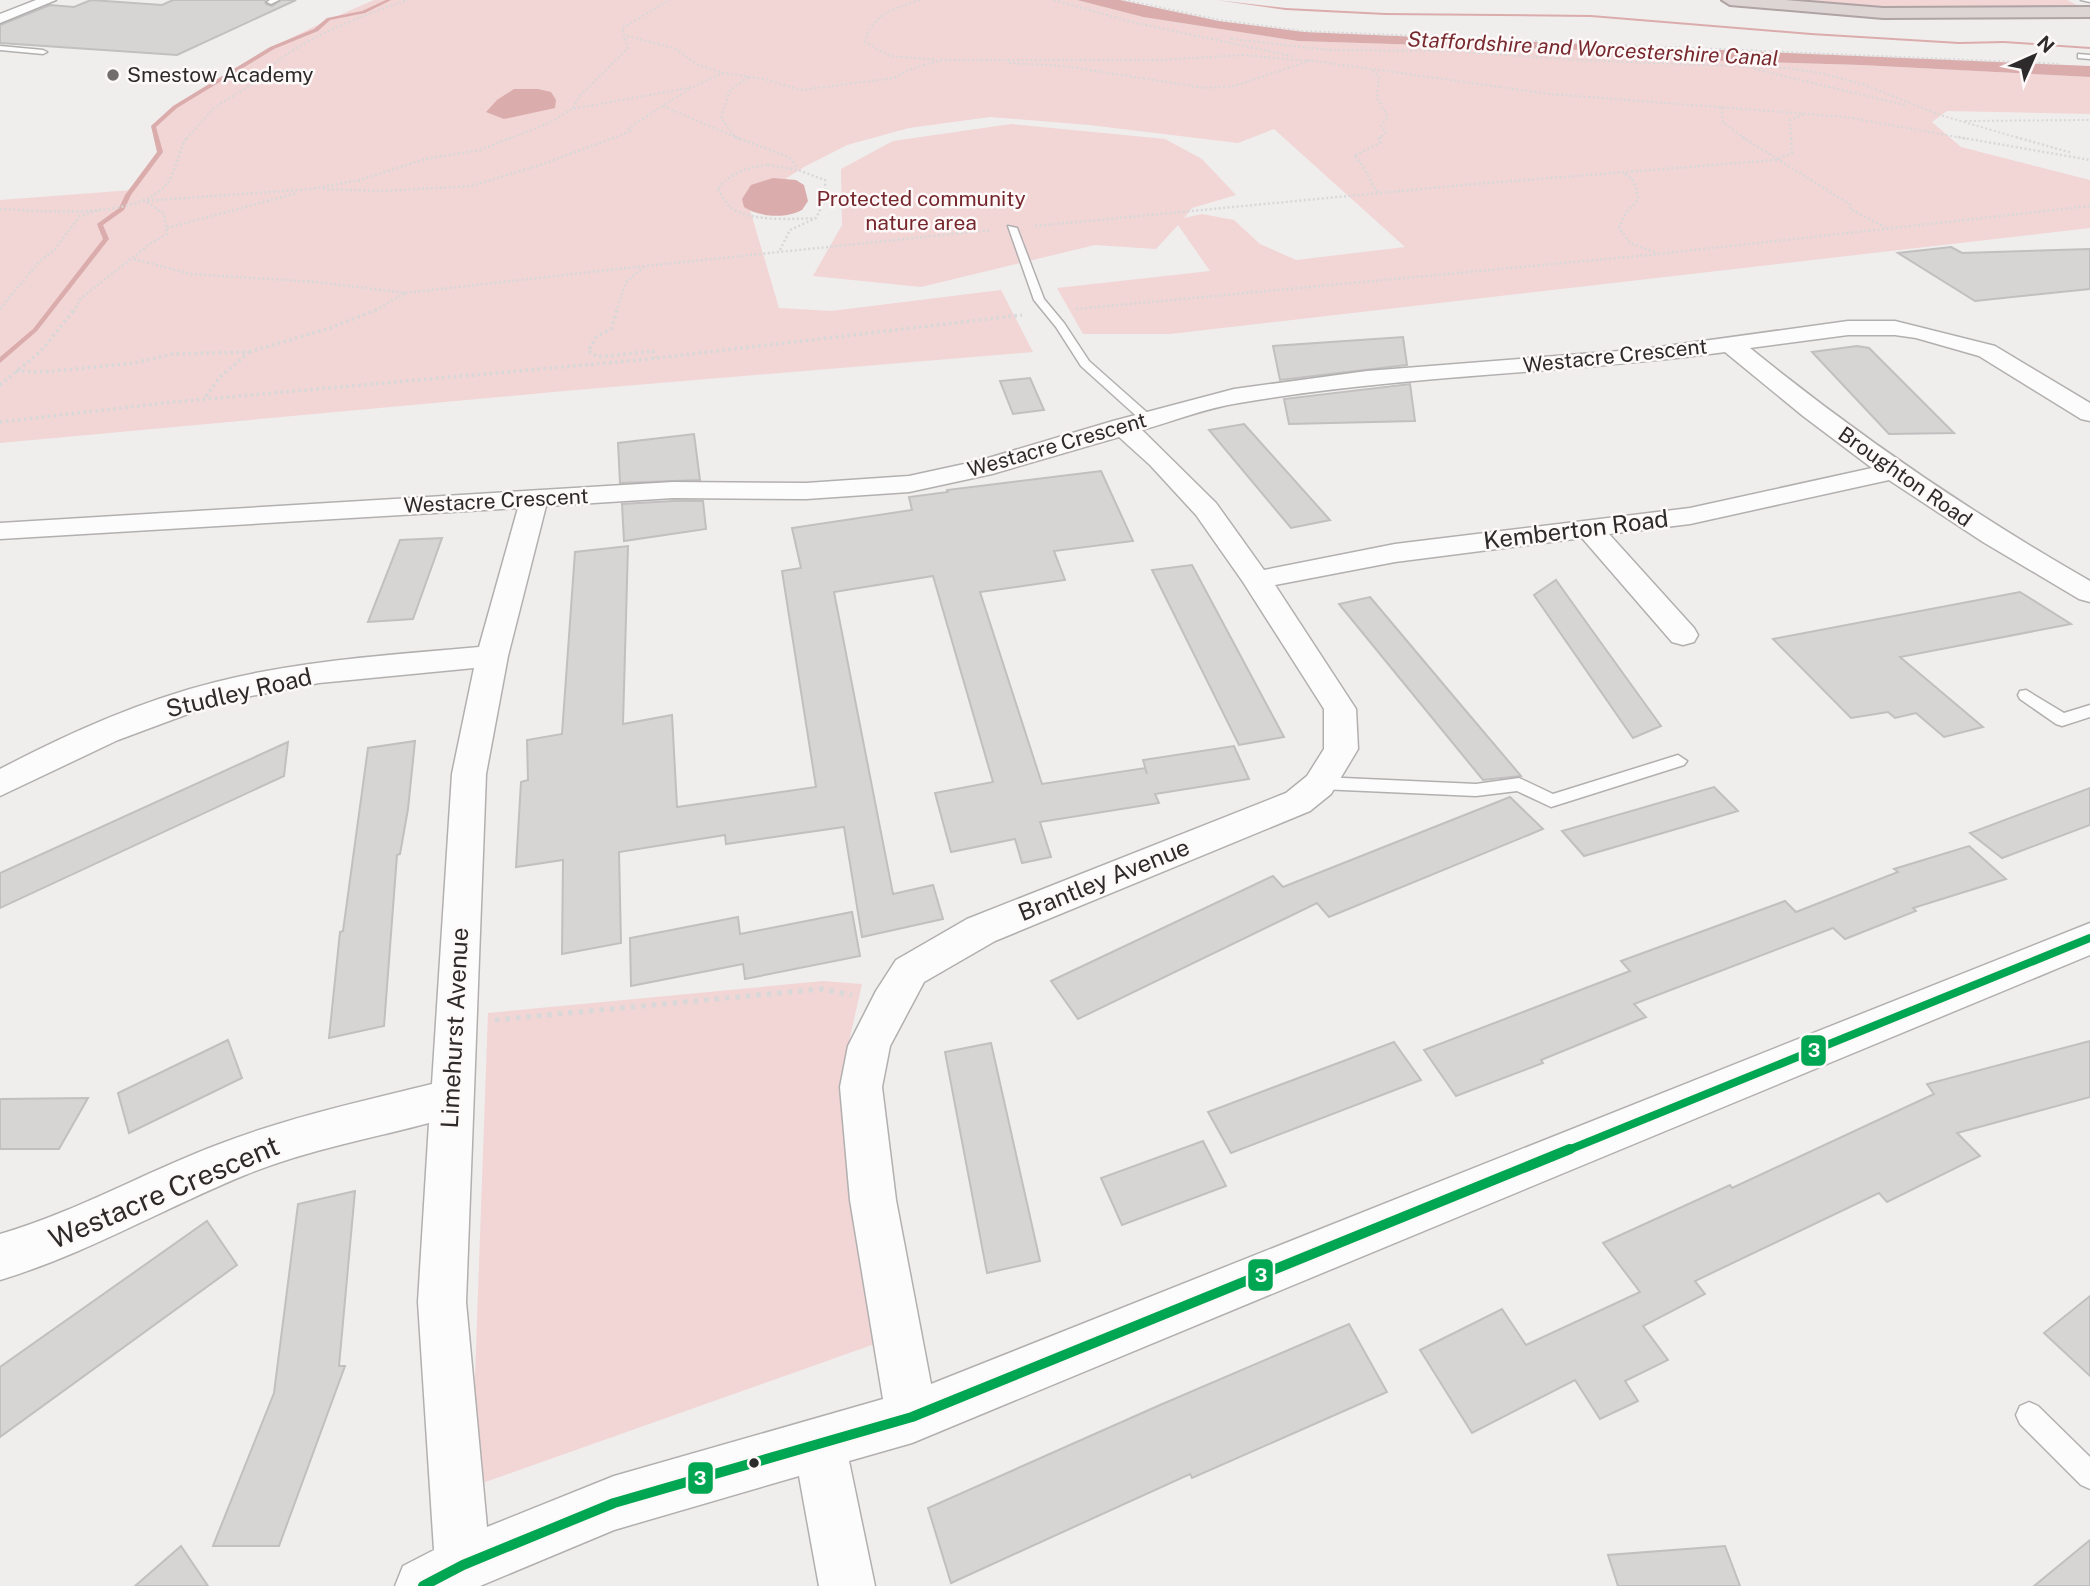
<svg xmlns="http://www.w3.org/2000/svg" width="2090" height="1586" font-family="'Public Sans',sans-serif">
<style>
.green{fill:#f2d5d5}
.water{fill:#dbacac}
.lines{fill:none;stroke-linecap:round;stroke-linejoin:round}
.stream{fill:#dbacac;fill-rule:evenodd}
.building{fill:#d7d4d4;stroke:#c1bfbf;stroke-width:2}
.lane-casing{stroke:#b2afaf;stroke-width:3}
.street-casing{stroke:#b2afaf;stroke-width:3}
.highway-casing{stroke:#afa3a3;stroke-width:4}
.path-far3{stroke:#d8d8d8;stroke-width:2;stroke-dasharray:2 2.5;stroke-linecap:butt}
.path-far2{stroke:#d8d8d8;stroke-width:2.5;stroke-dasharray:2 2.5;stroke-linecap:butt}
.path-far1{stroke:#d8d8d8;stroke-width:3.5;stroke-dasharray:2.5 3.5;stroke-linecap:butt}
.path{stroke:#d8d8d8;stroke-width:5;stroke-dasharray:4.5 6;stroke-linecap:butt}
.lane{fill:#fdfcfc;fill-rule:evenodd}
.street{fill:#fdfcfc;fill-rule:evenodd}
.highway{fill:#ddd4d4;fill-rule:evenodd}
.bus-1-far1-casing{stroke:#fef9f9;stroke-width:13}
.bus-1-casing{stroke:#fef9f9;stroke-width:15}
.bus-1-far1{stroke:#00a651;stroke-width:8}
.bus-1{stroke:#00a651;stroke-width:10}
.poi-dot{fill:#716e6e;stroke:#fef9f9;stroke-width:2.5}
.bus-dot{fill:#2c2a2a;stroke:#fef9f9;stroke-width:2.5}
.labels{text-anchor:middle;stroke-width:5;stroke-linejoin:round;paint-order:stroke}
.far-water-label{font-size:21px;font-style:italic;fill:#77292e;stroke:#fef9f9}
.far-poi-label{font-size:21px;fill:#2c2a2a;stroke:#fef9f9;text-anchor:start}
.far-park-label{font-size:21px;fill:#76272d;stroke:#fef9f9}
.far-street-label{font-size:21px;fill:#2c2a2a;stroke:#fef9f9}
.street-label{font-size:24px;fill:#2c2a2a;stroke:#fef9f9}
.near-street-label{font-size:28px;fill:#2c2a2a;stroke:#fef9f9}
.line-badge{stroke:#fef9f9;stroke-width:2.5}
.badge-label{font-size:19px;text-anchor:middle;font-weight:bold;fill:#fff}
</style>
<rect width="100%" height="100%" fill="#f0eded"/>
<g class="green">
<path d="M374 0H1077L1143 17 1298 41 1581 50 1632 58 1861 65 2090 77V114L1947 111 1932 122 1961 147 2090 180V228L1170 334H1083L1057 288 1210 271 1178 225 1156 249 1095 245 921 287 813 276 842 225 841 169 893 141 1011 124 1165 139 1202 159 1236 195 1192 208 1184 218 1202 214 1234 220 1260 244 1296 260 1405 247 1274 129 1238 143 1089 125 990 117 909 128 847 145 804 167 748 203 779 308 831 311 1001 290 1033 352 564 391 0 443V200L132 190 160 152 153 127C217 71 297 33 374 0Z"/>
<polygon points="1790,0 2067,0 2087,10 1944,13 1790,5"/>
<polygon points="823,981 862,984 843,1068 851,1201 883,1341 471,1487 488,1013"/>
</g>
<g class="water">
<polygon points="1077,0 1120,0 1219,21 1305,32 2090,66 2090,77 1861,65 1631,58 1581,50 1298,41 1143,17"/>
<polygon points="514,89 538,89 551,92 556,100 555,108 504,119 486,112 497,100"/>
<path d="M773 178 796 180 804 185 808 201 802 210C786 219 759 217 744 207L742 199 751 185Z"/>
</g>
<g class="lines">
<g class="stream">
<polygon points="386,0 391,0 365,13 330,20 318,31 274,49 177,108 156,127 163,152 131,195 124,210 103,225 109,239 37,331 0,363 0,357 33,329 103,239 97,224 119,208 125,195 157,152 151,126 173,106 270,47 314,29 327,18 362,11"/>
<polygon points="1216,0 1286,8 1385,13 1591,15 1811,33 1959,42 2004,41 2090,47 2090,49 2004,43 1959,44 1811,35 1591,17 1385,15 1286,10"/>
</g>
</g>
<g class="building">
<polygon points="91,0 162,5 173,0 265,0 266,4 272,6 281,0 296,0 177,55 0,43 0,25 50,5 74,7"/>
<polygon points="1951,247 1962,253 2090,249 2090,289 1975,301 1898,253"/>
<polygon points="1403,337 1407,365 1280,380 1273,346"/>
<polygon points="1857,346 1869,348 1954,433 1889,434 1812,352"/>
<polygon points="1030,378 1044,410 1013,414 1000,381"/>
<polygon points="1410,384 1415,421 1289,424 1284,399"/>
<polygon points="1244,424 1330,520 1291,528 1209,430"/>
<polygon points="694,434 700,480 620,483 618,443"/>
<polygon points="1101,471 1133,541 1054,551 1065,580 980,592 1042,784 1145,768 1147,774 1143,760 1234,746 1249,779 1155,794 1159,803 1040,822 1051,857 1022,863 1015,839 951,852 935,793 993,782 933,576 834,592 893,894 933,885 943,919 862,937 844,827 726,844 725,835 619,852 621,943 562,954 563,860 516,867 521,782 528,780 527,740 562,734 575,552 628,546 623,724 672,715 677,807 816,787 782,571 801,568 792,528 912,510 909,497 948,492 947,490"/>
<polygon points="673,501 703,501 706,529 624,541 622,504"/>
<polygon points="442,538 413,619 368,622 400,540"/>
<polygon points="1192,565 1284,737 1239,745 1152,570"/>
<polygon points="1556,580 1604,647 1661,726 1633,738 1534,595"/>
<polygon points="2020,592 2071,624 1900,657 1983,727 1944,737 1916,713 1895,718 1888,712 1851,718 1773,639"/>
<polygon points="1370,597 1455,698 1521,776 1483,780 1339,604"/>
<polygon points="415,741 408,809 400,854 397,855 384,1026 329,1038 340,932 343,931 368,748"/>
<polygon points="288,742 284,776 0,908 0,873"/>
<polygon points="1714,787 1738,811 1584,856 1562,831"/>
<polygon points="2090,788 2090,825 2002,858 1970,833"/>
<polygon points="1510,797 1543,829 1329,917 1317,903 1078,1019 1051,981 1273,876 1283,887"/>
<polygon points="1969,846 2006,879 1913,908 1916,911 1845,939 1833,928 1634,1004 1646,1017 1541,1060 1543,1063 1456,1096 1424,1050 1630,971 1621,961 1785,901 1796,912 1898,872 1894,869"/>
<polygon points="852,912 860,956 745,979 743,964 631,986 630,938 738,917 740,934"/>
<polygon points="228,1040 242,1078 129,1133 118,1093"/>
<polygon points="2090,1041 2090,1097 1957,1133 1980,1156 1887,1202 1879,1193 1695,1281 1705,1294 1643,1326 1668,1360 1625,1381 1638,1401 1600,1419 1575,1380 1472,1433 1420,1350 1502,1309 1526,1345 1640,1292 1603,1243 1730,1185 1732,1188 1934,1094 1927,1084"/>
<polygon points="1394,1042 1421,1080 1231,1153 1208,1112"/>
<polygon points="991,1043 1040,1261 987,1273 945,1052"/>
<polygon points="88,1098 59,1149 0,1149 0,1099"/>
<polygon points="1203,1141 1226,1186 1122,1225 1101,1178"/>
<polygon points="355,1191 339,1366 345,1366 279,1546 213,1546 274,1393 298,1204"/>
<polygon points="207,1221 237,1265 0,1437 0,1367"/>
<polygon points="2090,1296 2090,1376 2044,1333"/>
<polygon points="1349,1324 1387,1392 1192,1478 1190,1474 951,1583 928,1508 1160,1405"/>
<polygon points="2090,1540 2090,1586 2034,1586"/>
<polygon points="181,1546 208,1586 135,1586"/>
<polygon points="1725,1546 1740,1586 1618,1586 1608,1555"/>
</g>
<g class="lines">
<defs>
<g id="lane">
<polygon points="270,0 279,0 271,4 267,2"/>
<polygon points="2081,0 2090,0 2090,2"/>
<polygon points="0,46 43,50 47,52 43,54 0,50"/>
<polygon points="2078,54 2090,55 2090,59 2078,58"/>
<polygon points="1008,226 1017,228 1044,299 1064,323 1089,361 1151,416 1151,422 1143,422 1081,366 1056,327 1034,300"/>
<polygon points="2026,690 2064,713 2090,705 2090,717 2062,726 2056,724 2020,699 2018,695 2020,691"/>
<polygon points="1678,755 1687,761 1684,765 1551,807 1517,791 1476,796 1321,789 1312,783 1321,777 1476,784 1519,778 1553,794"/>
<polygon points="2029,1402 2038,1406 2090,1457 2090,1489 2081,1485 2020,1424 2016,1415 2020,1406"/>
</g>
<g id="street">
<polygon points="36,0 56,0 0,23 0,14"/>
<path d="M1848 321H1895L1995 346 2090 403V421L2081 419 1979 356 1916 338 1895 335H1848L1750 348C1857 435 1970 512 2090 581V602L2079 599 1983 542 1889 480 1690 524 1609 534 1694 628 1698 635 1694 642 1683 645 1672 642 1582 538 1395 562 1275 585 1356 709 1358 749 1331 794 1310 811 995 941 924 982 890 1046 882 1087 896 1200 931 1384 2090 923V955L912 1443 849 1461 875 1586H819L799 1476 614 1530 480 1586H395L403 1566 434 1550 418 1302 429 1123C368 1139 304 1151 245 1175 162 1209 86 1254 0 1280V1234C76 1212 143 1173 217 1145 286 1118 359 1102 432 1084L452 774 474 668 319 683 220 702 118 740 0 796V769C69 733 140 701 216 682 302 660 391 655 479 647L518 508 0 539V523L673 482 806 483 909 476 978 461 1113 421 1234 389 1367 371 1645 349ZM1725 352 1803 416 1872 468 1690 508 1395 544 1264 570 1216 503 1142 430C1174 421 1206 408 1239 403 1400 375 1564 374 1725 352ZM1119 437 1150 465 1196 515 1243 582 1324 709V749L1307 776 1286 793 967 919 896 960 876 991 848 1046 840 1087 850 1200 883 1399 614 1476 487 1527 466 1302 486 774 508 656 546 506 673 498 806 499 909 492 992 474Z"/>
</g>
<polygon id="highway" points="1722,0 1785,0 1883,8 2090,7 2090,17 1883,18 1730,5"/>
</defs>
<use href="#lane" class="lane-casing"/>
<use href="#street" class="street-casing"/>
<use href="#highway" class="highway-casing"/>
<g class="path-far3">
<path d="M920 0C895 8 872 14 865 42L890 56 937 60"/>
<polyline points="1054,0 1136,23 1292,56"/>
<polyline points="1124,0 1220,20 1303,31 2061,64"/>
<polyline points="627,36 674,48 698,65 721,72"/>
<polyline points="1231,39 1328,50 1453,51 1577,60 1785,68 1821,73 1865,85 1940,115 2022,139"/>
<polyline points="1307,60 1550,94 1846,117 1968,139"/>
<polyline points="1009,63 1065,66 1204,88 1234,86 1306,62"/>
<polyline points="1754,69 1905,105"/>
<polyline points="1372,71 1379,76 1377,98 1388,117 1381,126 1386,133 1378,139"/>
<polyline points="663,106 740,139"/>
<polyline points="1721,107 1723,122 1745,139"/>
<polyline points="573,108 579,97 628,48 622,28 670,0"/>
<polyline points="1965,121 2090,120"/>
<polyline points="734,136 721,118 730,90 749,77"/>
<path d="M186 139 215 107 262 78C280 46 373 11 408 0"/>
<polyline points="509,139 551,122 572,109 693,87 722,73 765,79 801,90 894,78 908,70 941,60 1160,60 1243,55 1310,61"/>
<polyline points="612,139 632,131 627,129 689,89"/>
<polyline points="1791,139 1790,120 1805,114"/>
</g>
<g class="path-far2">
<polyline points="735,137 789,157 797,167"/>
<path d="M1380 137V143L1354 156C1367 167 1370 186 1380 194"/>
<polyline points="1742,137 1851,205 1850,209 1885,227"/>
<polyline points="1958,137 2090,160"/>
<polyline points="2016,137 2072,153"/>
<path d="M768 165 798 170 825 180 826 198 816 218C794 219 748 222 730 207 725 202 721 194 717 189 732 173 746 167 768 165Z"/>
<path d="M1625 174C1635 178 1637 190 1638 200L1626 212 1619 228 1630 243 1657 253"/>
<polyline points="323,189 383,191 471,186 543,164 616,137"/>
<polyline points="143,201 311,189 360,180 425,159 480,150 513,137"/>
<path d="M0 209C42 211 134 220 165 186 176 173 178 152 187 137"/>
<polyline points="1035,226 1463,185 1776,160 1792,153 1791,137"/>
<polyline points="167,228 297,193"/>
<polyline points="780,250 790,230 816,218"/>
<polyline points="134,259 190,274 317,282 405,293 373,312"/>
<polyline points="405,293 644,266"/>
<polyline points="0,309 38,263 55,249 80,216 101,209"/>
<polyline points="1076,309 1659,254 2090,206"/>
<polyline points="74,312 80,299 151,243 167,234 164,214 147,202"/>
<polyline points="616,312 626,282 645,266 991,230"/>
</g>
<g class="path-far1">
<polyline points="617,310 611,329 597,336 588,351 598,357 653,351 655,358"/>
<polyline points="249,352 330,328 376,310"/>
<polyline points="16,371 44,372 134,363 173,354 249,352 219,378 204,399"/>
<polyline points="0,385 41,351 74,310"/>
<polyline points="0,422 173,402 640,360 1022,315"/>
</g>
<polyline class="path" points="495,1020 821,989 852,995"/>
<use href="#lane" class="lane"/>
<use href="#street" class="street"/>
<use href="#highway" class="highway"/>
<defs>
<polyline id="bus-1-far1" points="1566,1151 2090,938"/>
<polyline id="bus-1" points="423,1586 463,1565 614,1503 912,1417 1570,1149"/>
</defs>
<use href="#bus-1-far1" class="bus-1-far1-casing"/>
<use href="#bus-1" class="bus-1-casing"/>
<use href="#bus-1-far1" class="bus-1-far1"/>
<use href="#bus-1" class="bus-1"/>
</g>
<circle class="poi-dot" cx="113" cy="75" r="7"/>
<circle class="bus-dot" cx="754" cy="1463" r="6"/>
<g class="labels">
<g class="far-water-label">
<text transform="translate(1593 49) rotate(3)" y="7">Staffordshire and Worcestershire Canal</text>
</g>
<g class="far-poi-label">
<text x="127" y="82">Smestow Academy</text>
</g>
<g class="far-park-label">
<text x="921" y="206">Protected community<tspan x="921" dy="24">nature area</tspan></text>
</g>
<g class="far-street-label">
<text transform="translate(1615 356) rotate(-6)" y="7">Westacre Crescent</text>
<text transform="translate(1057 445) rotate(-16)" y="7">Westacre Crescent</text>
<text transform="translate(1905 477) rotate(35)" y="7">Broughton Road</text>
<text transform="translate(496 501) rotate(-3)" y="7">Westacre Crescent</text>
</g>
<g class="street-label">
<text transform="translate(1576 530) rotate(-7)" y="8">Kemberton Road</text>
<text transform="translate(239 693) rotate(-13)" y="8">Studley Road</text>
<text transform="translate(1104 880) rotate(-22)" y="8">Brantley Avenue</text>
<text transform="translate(455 1028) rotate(-87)" y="8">Limehurst Avenue</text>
</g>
<g class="near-street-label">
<text transform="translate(164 1192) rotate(-23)" y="10">Westacre Crescent</text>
</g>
</g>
<g class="line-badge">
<rect x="1800" y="1034" width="27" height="33" rx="7" fill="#00a651"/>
<rect x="1247" y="1258" width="27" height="34" rx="7" fill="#00a651"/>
<rect x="687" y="1461" width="27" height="34" rx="7" fill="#00a651"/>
</g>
<g class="badge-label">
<text x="1814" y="1057">3</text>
<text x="1261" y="1282">3</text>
<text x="700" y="1485">3</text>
</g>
<g transform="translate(2034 56) rotate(45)" stroke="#fef9f9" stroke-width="5" paint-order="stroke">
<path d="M0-5L12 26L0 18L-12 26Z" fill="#2c2a2a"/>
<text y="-10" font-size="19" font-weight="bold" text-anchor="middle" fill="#2c2a2a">N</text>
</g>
</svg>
